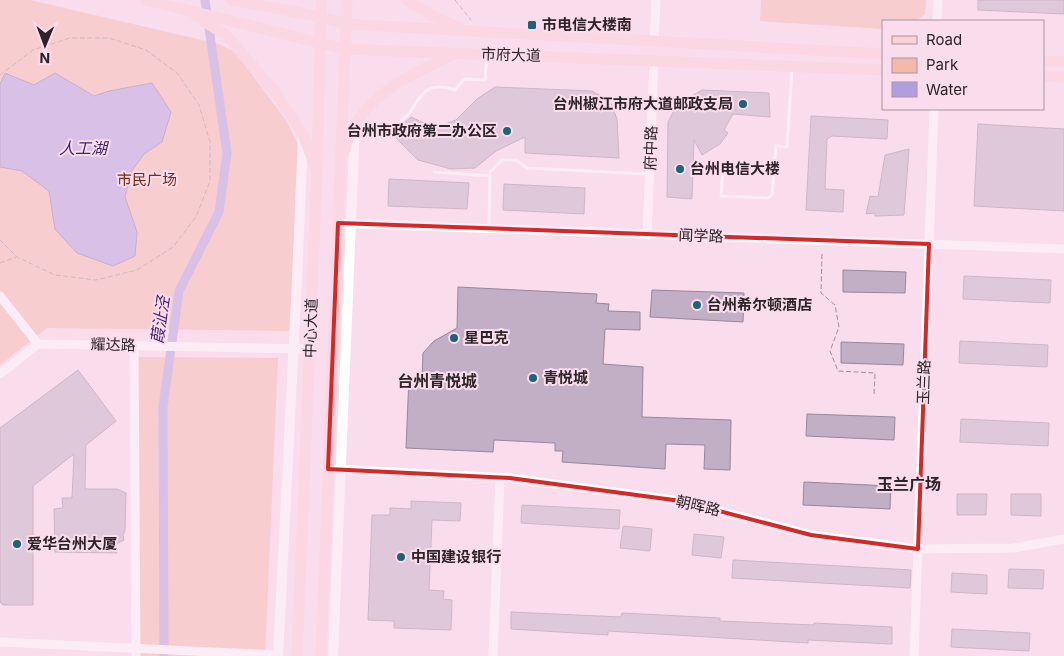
<svg xmlns="http://www.w3.org/2000/svg" width="1064" height="656" font-family="Inter,'Noto Sans SC',sans-serif">
<style>
.green{fill:#f3baab}
.water{fill:#af9ee0;stroke:#8879a9}
.lines{fill:none;stroke-linecap:round;stroke-linejoin:round}
.canal{stroke:#af9ee0;stroke-width:9}
.building{fill:#c2afc5;stroke:#98869b}
.path{stroke:#a28e98;stroke-width:1;stroke-dasharray:5 2.5;stroke-linecap:butt}
.service{stroke:#fff;stroke-width:3}
.tertiary{stroke:#fff;stroke-width:9}
.secondary{stroke:#fff;stroke-width:10}
.primary{stroke:#fad0d6;stroke-width:11}
.marked{fill:none;stroke:#d62828;stroke-width:4;stroke-linejoin:round}
.poi-dot{fill:#206276;stroke:#faddec;stroke-width:2}
.labels{text-anchor:middle;stroke-width:4;stroke-linejoin:round;paint-order:stroke}
.poi-label{font-size:15px;font-weight:bold;fill:#2d2328;stroke:#faddec;text-anchor:start}
.street-label{font-size:15px;fill:#2d2328;stroke:#faddec}
.park-label{font-size:15px;fill:#7f2713;stroke:#faddec}
.water-label{font-size:16px;font-style:italic;fill:#412571;stroke:#faddec}
.neighbourhood-label{font-size:16px;font-weight:bold;fill:#2d2328;stroke:#faddec}
</style>
<rect width="100%" height="100%" fill="#faddec"/>
<g class="green">
<polygon points="0,0 30,0 219,44 235,52 287,122 299,147 291,331 47,328 0,365"/>
<polygon points="761,0 926,0 925,14 916,21 883,21 883,29 760,21"/>
<polygon points="134,357 278,358 265,656 136,656"/>
</g>
<polygon class="water" points="5,73 34,85 55,73 94,96 109,91 152,83 171,112 162,142 144,154 131,172 125,197 137,232 135,256 113,266 77,253 55,229 49,191 22,171 0,167 0,84"/>
<g class="lines">
<polyline class="canal" points="164,656 163,407 179,291 219,212 227,153 205,0"/>
</g>
<g class="building">
<polygon points="978,0 1064,0 1064,14 978,10"/>
<polygon points="495,87 592,91 610,101 617,119 619,158 525,153 525,137 496,151 475,168 451,169 418,160 392,134 411,117 434,128 456,120 477,99"/>
<polygon points="702,90 769,93 770,117 733,114 724,130 728,133 720,144 702,155 694,140 692,199 667,197 668,122 677,105"/>
<polygon points="811,116 888,120 887,139 832,136 827,139 825,189 844,190 843,212 806,210"/>
<polygon points="978,124 1064,129 1064,211 974,206"/>
<polygon points="909,149 904,215 875,216 875,213 866,214 870,196 878,197 885,155"/>
<polygon points="389,179 469,183 467,209 388,206"/>
<polygon points="504,184 585,188 584,214 503,210"/>
<polygon points="843,270 906,272 905,293 843,292"/>
<polygon points="964,276 1051,280 1050,303 963,299"/>
<polygon points="458,287 597,294 596,303 609,304 608,311 640,312 640,330 605,329 603,364 643,367 642,417 731,420 730,470 704,469 705,445 666,444 665,469 562,462 563,451 555,451 555,443 494,440 493,452 406,448 409,377 422,378 423,353 434,341 457,328"/>
<polygon points="652,290 744,293 743,322 650,317"/>
<polygon points="960,341 1048,345 1047,367 959,363"/>
<polygon points="841,342 904,344 903,365 841,363"/>
<polygon points="78,370 116,421 86,445 85,489 117,489 126,493 125,531 123,535 124,540 116,544 117,553 55,552 54,509 63,508 62,498 72,498 74,454 33,486 33,605 3,605 0,602 0,428"/>
<polygon points="807,414 895,417 894,440 806,436"/>
<polygon points="961,419 1049,423 1048,446 960,442"/>
<polygon points="804,482 891,486 890,509 803,505"/>
<polygon points="957,494 987,494 986,515 957,515"/>
<polygon points="1011,494 1041,494 1041,516 1011,515"/>
<polygon points="411,501 461,503 460,521 432,520 429,590 444,591 443,599 452,600 451,630 394,628 394,621 368,620 372,515 390,515 390,508 411,509"/>
<polygon points="522,505 620,510 619,529 521,523"/>
<polygon points="623,526 652,529 650,551 620,548"/>
<polygon points="694,534 724,537 721,558 692,555"/>
<polygon points="733,560 911,570 910,588 732,578"/>
<polygon points="1009,569 1044,570 1043,589 1008,588"/>
<polygon points="952,573 987,575 987,594 951,592"/>
<polygon points="511,612 621,617 622,613 720,618 720,621 814,625 814,623 892,627 892,644 808,640 808,643 608,631 608,635 511,629"/>
<polygon points="952,629 1030,633 1029,651 951,647"/>
</g>
<g class="lines">
<g class="path">
<polyline points="455,0 471,20"/>
<polyline points="0,75 33,50 70,38 109,38 146,50 177,73 199,105 210,142 210,181 196,217 173,247 137,270 96,280 55,275 17,257 0,240"/>
<polyline points="822,254 821,293 835,305 839,327 830,351 838,371 875,373 874,396"/>
<polyline points="0,263 16,257"/>
</g>
<g class="service">
<path d="M394 126C400 121 409 116 412 109 423 90 431 82 455 90L464 79 485 80 487 57"/>
<polyline points="723,169 721,196 768,198 772,195 776,146 787,147 792,69"/>
<polyline points="434,172 490,176"/>
<polyline points="489,226 490,172 502,160 516,160 527,168 647,174"/>
</g>
<g class="tertiary">
<polyline points="937,21 938,0"/>
<polyline points="654,41 656,0"/>
<polyline points="338,223 1064,249"/>
<polyline points="647,235 654,61"/>
<polyline points="0,296 38,344 310,349"/>
<polyline points="134,346 136,656"/>
<polyline points="0,374 38,344"/>
<polyline points="328,469 510,478 681,501 811,535 918,549 1014,548 1064,539"/>
<polyline points="0,642 278,655"/>
<polyline points="493,656 500,478"/>
<polyline points="914,656 934,109"/>
</g>
<g class="secondary">
<polyline points="278,656 297,279 303,135"/>
<polyline points="333,656 355,125"/>
</g>
<g class="primary">
<polyline points="146,0 345,49 883,70"/>
<polyline points="232,0 321,17 346,24 883,54"/>
<polyline points="406,0 431,15 459,28"/>
<polyline points="197,17 226,35 272,88 303,134 315,166"/>
<polyline points="1043,61 1064,62"/>
<polyline points="1043,76 1064,77"/>
<path d="M344 152C358 96 407 77 454 54"/>
<polyline points="297,656 317,172 320,44 322,0"/>
<polyline points="321,656 347,0"/>
</g>
</g>
<path d="M0 0H1064V656H0ZM338 223 929 244 918 549 811 535 681 501 510 478 328 469Z" fill="#faddec" fill-opacity=".55" fill-rule="evenodd"/>
<path class="marked" d="M338 223 929 244 918 549 811 535 681 501 510 478 328 469Z"/>
<g class="poi-dot">
<rect x="527" y="20" width="10" height="10" rx="2.5"/>
<circle cx="743" cy="104" r="5"/>
<circle cx="507" cy="131" r="5"/>
<circle cx="680" cy="169" r="5"/>
<circle cx="697" cy="305" r="5"/>
<circle cx="454" cy="338" r="5"/>
<circle cx="533" cy="378" r="5"/>
<circle cx="17" cy="544" r="5"/>
<circle cx="401" cy="557" r="5"/>
</g>
<g class="labels">
<g class="poi-label">
<text x="542" y="30">市电信大楼南</text>
<text x="733" y="109" text-anchor="end">台州椒江市府大道邮政支局</text>
<text x="497" y="136" text-anchor="end">台州市政府第二办公区</text>
<text x="690" y="174">台州电信大楼</text>
<text x="707" y="310">台州希尔顿酒店</text>
<text x="464" y="343">星巴克</text>
<text x="543" y="383">青悦城</text>
<text x="27" y="549">爱华台州大厦</text>
<text x="411" y="562">中国建设银行</text>
</g>
<g class="street-label">
<text transform="translate(511 55) rotate(2)" y="5">市府大道</text>
<text transform="translate(651 148) rotate(-88)" y="5">府中路</text>
<text transform="translate(701 236) rotate(2)" y="5">闻学路</text>
<text transform="translate(311 328) rotate(-88)" y="5">中心大道</text>
<text transform="translate(113 345) rotate(1)" y="5">耀达路</text>
<text transform="translate(924 382) rotate(-88)" y="5">玉兰路</text>
<text transform="translate(698 506) rotate(13)" y="5">朝晖路</text>
</g>
<g class="park-label">
<text x="147" y="185">市民广场</text>
</g>
<g class="water-label">
<text x="83" y="154">人工湖</text>
<text transform="translate(160 320) rotate(-82)" y="6">葭沚泾</text>
</g>
<g class="neighbourhood-label">
<text x="437" y="387">台州青悦城</text>
<text x="909" y="490">玉兰广场</text>
</g>
</g>
<rect x="882" y="20" width="162" height="90" fill="#faddec" stroke="#a8939e"/>
<rect x="892" y="36" width="25" height="8" fill="#fad0d6" stroke="#a8939e"/>
<text x="926" y="45" font-size="15" fill="#2d2328">Road</text>
<rect x="892" y="58" width="25" height="15" fill="#f3baab" stroke="#a8939e"/>
<text x="926" y="70" font-size="15" fill="#2d2328">Park</text>
<rect x="892" y="82" width="25" height="15" fill="#af9ee0" stroke="#a8939e"/>
<text x="926" y="95" font-size="15" fill="#2d2328">Water</text>
<g transform="translate(45 45) rotate(181)" stroke="#faddec" stroke-width="4" paint-order="stroke">
<path d="M0-4L9 19L0 12L-9 19Z" fill="#2d2328"/>
<text y="-8" font-size="14" font-weight="bold" text-anchor="middle" fill="#2d2328">N</text>
</g>
</svg>
